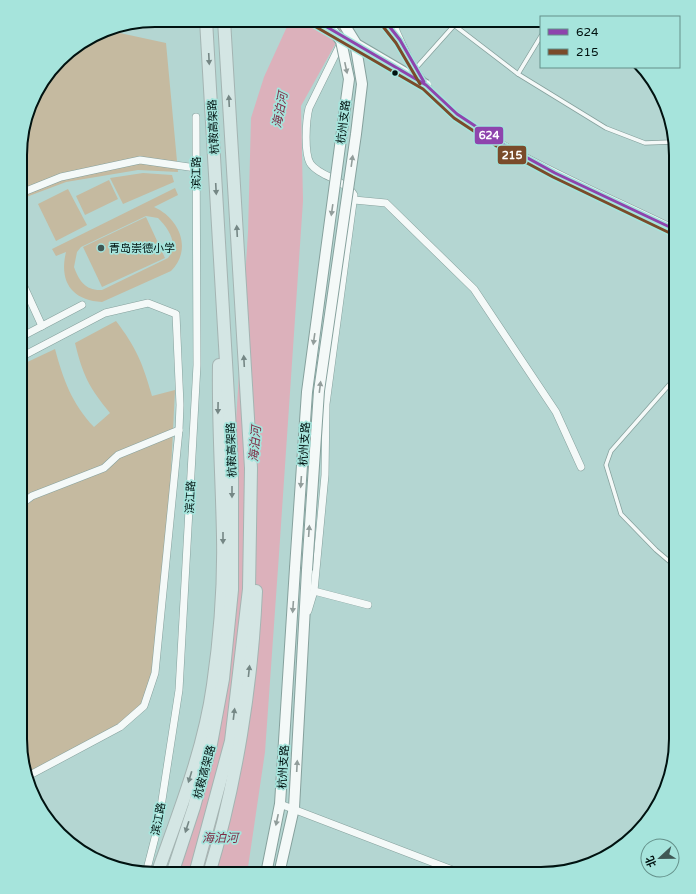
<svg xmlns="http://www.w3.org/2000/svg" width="696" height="894" font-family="'Varela Round','Noto Sans SC',sans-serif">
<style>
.green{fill:#c5baa0;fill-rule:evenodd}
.water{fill:#dcb1bb}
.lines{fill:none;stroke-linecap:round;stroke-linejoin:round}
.service-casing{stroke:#86a19d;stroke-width:5}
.minor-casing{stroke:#86a19d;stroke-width:8}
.secondary-casing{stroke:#86a19d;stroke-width:12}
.trunk-casing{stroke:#a4b4b2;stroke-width:14}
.service{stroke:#f4f9f8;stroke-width:3.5}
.minor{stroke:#f4f9f8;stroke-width:7}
.secondary{stroke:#f4f9f8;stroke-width:10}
.trunk{stroke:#d4e6e4;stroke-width:12}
.secondary-bridge-casing{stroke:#86a19d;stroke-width:12;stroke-linecap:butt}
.secondary-bridge{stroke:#f4f9f8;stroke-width:10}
.bus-1-casing{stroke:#a6e4dc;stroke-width:6}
.bus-2-casing{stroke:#a6e4dc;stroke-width:6}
.bus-1{stroke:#8e44ad;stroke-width:3}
.bus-2{stroke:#7a4b2a;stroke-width:3}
.oneway{fill:#758785}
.oneway2{fill:#929d9b}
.bus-dot{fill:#001210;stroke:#a6e4dc;stroke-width:1.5}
.poi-dot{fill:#3f5754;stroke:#a6e4dc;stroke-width:1.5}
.labels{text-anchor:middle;stroke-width:3.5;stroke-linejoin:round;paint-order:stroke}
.street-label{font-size:11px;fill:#001210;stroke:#a6e4dc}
.poi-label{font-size:11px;fill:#001210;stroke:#a6e4dc;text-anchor:start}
.water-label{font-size:12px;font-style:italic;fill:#7f2842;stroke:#a6e4dc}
.rim{fill:none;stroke:#001210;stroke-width:2}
.line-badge{stroke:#a6e4dc;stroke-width:1.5}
.badge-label{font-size:11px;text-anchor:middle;font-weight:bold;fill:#fff}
</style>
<rect width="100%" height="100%" fill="#b4d6d2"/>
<g class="green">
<polygon points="106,30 166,43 178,172 138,170 66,182 21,199 21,137 38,88 66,53"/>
<polygon points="143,173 172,175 174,182 123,204 110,178"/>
<polygon points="109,180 118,199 85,215 76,196"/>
<path d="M175 188 178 195 154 207C179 218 193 249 171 271L102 302C71 300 59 281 66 252L56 256 52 249ZM146 216 158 218C169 229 179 244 168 258L102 290C86 291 79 281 74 267L77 252 81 247Z"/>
<polygon points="68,189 87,225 56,241 38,204"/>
<polygon points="146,217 165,258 102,287 83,247"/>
<path d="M116 321C136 347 143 364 152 396L175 390 169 510 155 673 144 706 120 727 29 773 20 739 21 365 55 349C63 379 72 404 94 427L110 413C89 387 83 376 75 343Z"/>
</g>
<polygon class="water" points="290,20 348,21 301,106 303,201 279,554 265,752 247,874 178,874 221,657 248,232 251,118 264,77"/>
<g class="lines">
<defs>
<g id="service">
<polyline points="454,25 518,74"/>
<polyline points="541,36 518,74 606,128 645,143 672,142"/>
<polyline points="416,68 458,21"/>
<polyline points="676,567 656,550 621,514 606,465 611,451 676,377"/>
</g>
<g id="minor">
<polyline points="385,21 395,33"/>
<path d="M392 21C403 48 418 81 440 101 461 121 487 136 512 150 566 180 621 203 676 230"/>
<polyline points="346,33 352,21"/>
<polyline points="21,193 61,177 140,160 196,168"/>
<polyline points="354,200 386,203 474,289 556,412 581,467"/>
<polyline points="21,280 42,326"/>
<polyline points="21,337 82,305"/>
<polyline points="21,357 105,313 148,303 176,314 180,405 179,430 155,673 144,706 120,727 30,775"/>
<polyline points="20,505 32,496 104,468 118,455 179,430"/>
<polyline points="314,591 368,605"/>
<path d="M308 611 314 591 325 475 326 404 354 195C350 187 343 185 336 180 328 176 315 171 310 163 304 152 306 120 309 108L341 43"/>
<polyline points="280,804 463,874"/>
<polyline points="146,873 158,826 179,690 197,365 196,117"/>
</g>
<g id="secondary">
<polyline points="266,874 280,804 295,568"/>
<polyline points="279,874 294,808 307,570"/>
</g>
<g id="trunk">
<path d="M157 874C179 812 204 750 213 685 220 637 224 586 223 537 222 480 218 422 219 365"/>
<polyline points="172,874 194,807 211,744 223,679 232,590 232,465 206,20"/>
<polyline points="195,874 231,741 249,589 251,468 224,20"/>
<path d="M209 874C236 785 252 684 256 591"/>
</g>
</defs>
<use href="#service" class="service-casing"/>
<use href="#minor" class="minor-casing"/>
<use href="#secondary" class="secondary-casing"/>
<use href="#trunk" class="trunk-casing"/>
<use href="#service" class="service"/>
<use href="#minor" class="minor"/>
<use href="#secondary" class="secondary"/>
<use href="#trunk" class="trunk"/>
<defs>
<g id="secondary-bridge">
<polyline points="314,20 330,29"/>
<polyline points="351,41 426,85"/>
<polyline points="295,568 307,392 349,79 341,41 325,21"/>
<polyline points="307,570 319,391 356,134 362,84 355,42 342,21"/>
</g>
</defs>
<use href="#secondary-bridge" class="secondary-bridge-casing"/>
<use href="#secondary-bridge" class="secondary-bridge"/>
<defs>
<g id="bus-1">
<polyline points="315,20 426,85 457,114 504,145 555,173 676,230"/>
<polyline points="385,21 400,40 424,82"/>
</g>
<g id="bus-2">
<polyline points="311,24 423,89 454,118 501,149 553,177 674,235"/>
<polyline points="381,24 396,43 420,84"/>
</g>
</defs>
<use href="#bus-1" class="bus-1-casing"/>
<use href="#bus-2" class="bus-2-casing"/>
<use href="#bus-1" class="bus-1"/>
<use href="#bus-2" class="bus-2"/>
</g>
<defs><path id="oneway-solid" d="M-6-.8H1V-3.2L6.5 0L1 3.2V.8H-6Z"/></defs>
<g class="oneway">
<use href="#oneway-solid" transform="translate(209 59) rotate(87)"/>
<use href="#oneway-solid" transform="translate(229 101) rotate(-93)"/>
<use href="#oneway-solid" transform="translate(216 189) rotate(87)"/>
<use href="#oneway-solid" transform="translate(237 231) rotate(-93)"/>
<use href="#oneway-solid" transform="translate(244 361) rotate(-93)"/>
<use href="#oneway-solid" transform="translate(218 408) rotate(91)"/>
<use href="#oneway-solid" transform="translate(232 492) rotate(90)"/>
<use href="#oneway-solid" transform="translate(223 538) rotate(90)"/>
<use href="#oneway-solid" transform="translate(249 671) rotate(-84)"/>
<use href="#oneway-solid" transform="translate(234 714) rotate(-83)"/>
<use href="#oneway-solid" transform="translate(190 777) rotate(107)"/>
<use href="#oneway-solid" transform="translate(187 827) rotate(108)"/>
</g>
<g class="oneway2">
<use href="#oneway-solid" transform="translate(346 68) rotate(78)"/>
<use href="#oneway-solid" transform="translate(352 161) rotate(-82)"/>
<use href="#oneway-solid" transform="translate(332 210) rotate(98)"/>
<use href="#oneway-solid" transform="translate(314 339) rotate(98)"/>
<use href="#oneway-solid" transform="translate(320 387) rotate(-83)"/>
<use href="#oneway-solid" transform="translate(301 482) rotate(94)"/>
<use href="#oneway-solid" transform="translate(309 531) rotate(-86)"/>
<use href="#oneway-solid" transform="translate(293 607) rotate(94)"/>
<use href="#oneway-solid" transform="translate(297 766) rotate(-87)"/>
<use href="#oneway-solid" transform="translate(277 820) rotate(102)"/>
</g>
<circle class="bus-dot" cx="395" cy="73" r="3.5"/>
<circle class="poi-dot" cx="101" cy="248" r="4"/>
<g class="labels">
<g class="street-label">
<text transform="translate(343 122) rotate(-83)" y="4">杭州支路</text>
<text transform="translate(213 127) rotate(-93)" y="4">杭鞍高架路</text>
<text transform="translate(196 173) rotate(-90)" y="4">滨江路</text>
<text transform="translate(304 444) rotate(-86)" y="4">杭州支路</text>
<text transform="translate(231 450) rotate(-92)" y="4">杭鞍高架路</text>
<text transform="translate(190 497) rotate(-87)" y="4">滨江路</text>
<text transform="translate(283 767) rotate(-86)" y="4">杭州支路</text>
<text transform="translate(204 772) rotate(-75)" y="4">杭鞍高架路</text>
<text transform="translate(158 819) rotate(-79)" y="4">滨江路</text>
</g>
<g class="poi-label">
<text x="109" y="252">青岛崇德小学</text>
</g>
<g class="water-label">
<text transform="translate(280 110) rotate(-79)" y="4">海泊河</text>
<text transform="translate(255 444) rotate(-85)" y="4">海泊河</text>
<text x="220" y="842">海泊河</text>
</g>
</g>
<path d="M0 0H696V894H0ZM155 27H541A128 128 0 0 1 669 155V739A128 128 0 0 1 541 867H155A128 128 0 0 1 27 739V155A128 128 0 0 1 155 27Z" fill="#a6e4dc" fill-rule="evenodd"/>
<path class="rim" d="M155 27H541A128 128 0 0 1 669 155V739A128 128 0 0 1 541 867H155A128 128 0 0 1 27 739V155A128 128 0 0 1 155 27Z"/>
<g class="line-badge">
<rect x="474" y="126" width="30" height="19" rx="4" fill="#8e44ad"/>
<rect x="497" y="145" width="30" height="20" rx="4" fill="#7a4b2a"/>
</g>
<g class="badge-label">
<text x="489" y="139">624</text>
<text x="512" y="159">215</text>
</g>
<rect x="540" y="16" width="140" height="52" fill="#a6e4dc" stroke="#64908a"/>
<rect x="548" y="29" width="20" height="6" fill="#8e44ad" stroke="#64908a"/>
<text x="576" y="36" font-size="12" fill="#001210">624</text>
<rect x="548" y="49" width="20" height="6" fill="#7a4b2a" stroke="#64908a"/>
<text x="576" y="56" font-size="12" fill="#001210">215</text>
<g transform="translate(660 858) rotate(248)"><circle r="19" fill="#a6e4dc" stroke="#64908a"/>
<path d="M0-3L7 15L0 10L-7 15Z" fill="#3f5754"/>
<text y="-6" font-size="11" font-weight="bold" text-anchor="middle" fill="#001210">北</text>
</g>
</svg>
